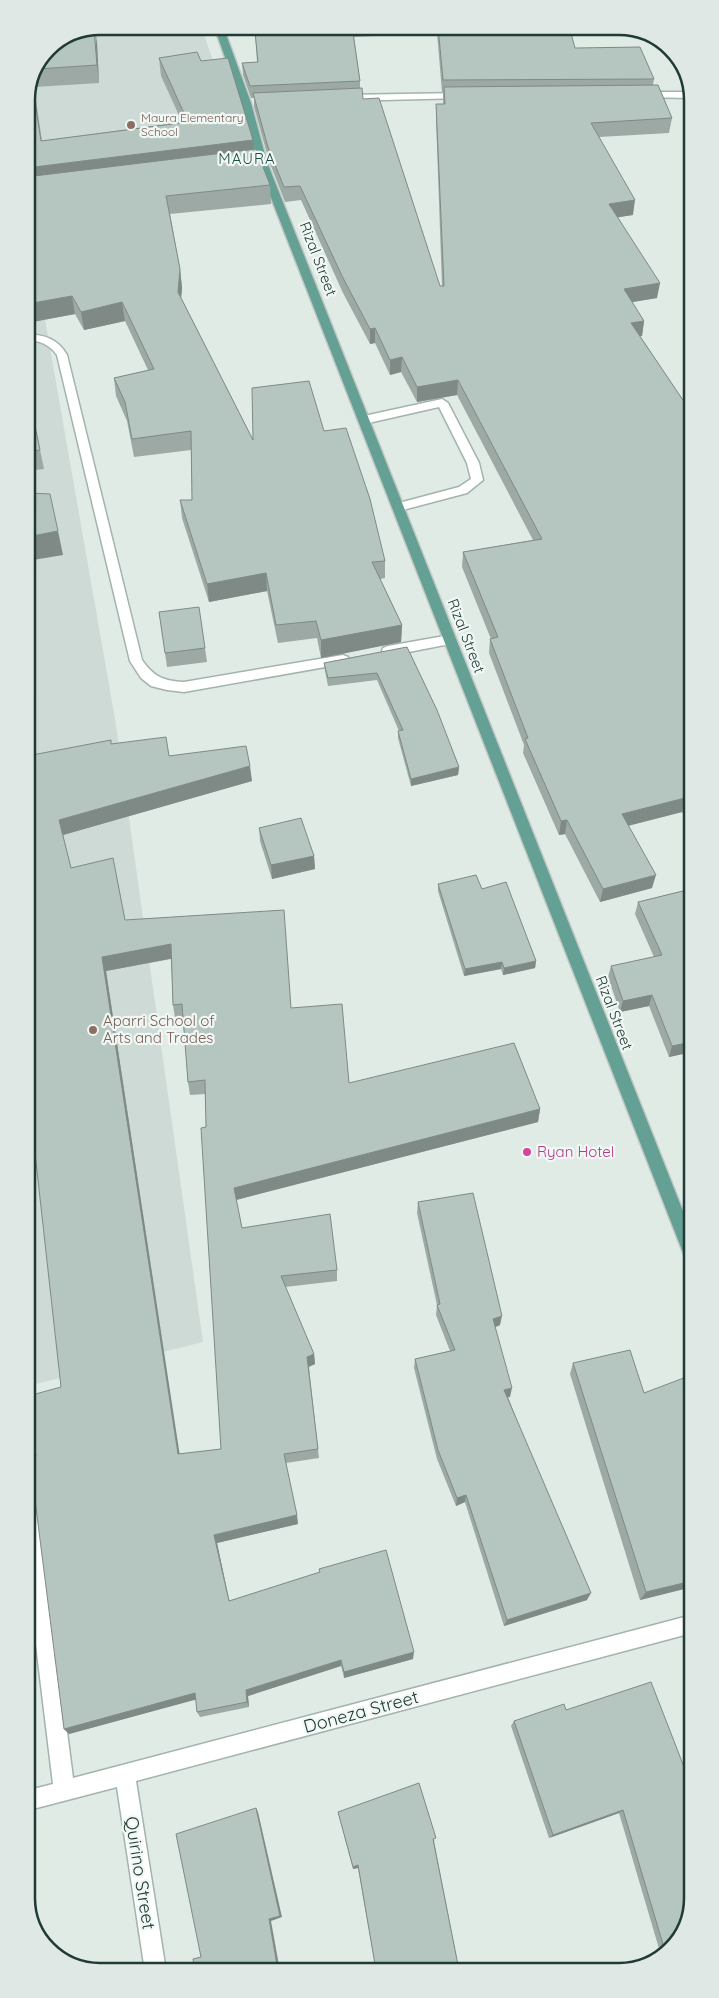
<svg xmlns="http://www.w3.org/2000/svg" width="719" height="1998" font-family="Quicksand,sans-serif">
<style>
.built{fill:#cedad5}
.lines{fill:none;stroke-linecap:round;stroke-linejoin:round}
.minor-casing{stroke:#a3b3ad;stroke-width:3}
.major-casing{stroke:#c1c8c6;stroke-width:3}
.minor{fill:#fff;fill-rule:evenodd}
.major{fill:#64a093;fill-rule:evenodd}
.wall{fill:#9ca9a4;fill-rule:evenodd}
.shaded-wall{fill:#7f8a86}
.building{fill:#b5c5bf;stroke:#7f8a86;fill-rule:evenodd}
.education-dot{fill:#8d6e63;stroke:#f0f7f4;stroke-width:2}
.hotel-dot{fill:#d1479c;stroke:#f0f7f4;stroke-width:2}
.labels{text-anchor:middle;stroke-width:4.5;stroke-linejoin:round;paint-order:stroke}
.far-education-label{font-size:12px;fill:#785e54;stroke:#f0f7f4;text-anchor:start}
.far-quarter-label{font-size:15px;letter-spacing:1px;fill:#1d4c42;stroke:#f0f7f4}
.street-label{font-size:15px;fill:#203b34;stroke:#f0f7f4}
.education-label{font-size:15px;fill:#785e54;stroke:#f0f7f4;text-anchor:start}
.hotel-label{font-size:15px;fill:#b23c85;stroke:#f0f7f4;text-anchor:start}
.near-street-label{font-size:18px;fill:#203b34;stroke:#f0f7f4}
.rim{fill:none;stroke:#203b34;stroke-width:2.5}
</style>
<rect width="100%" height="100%" fill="#e0ebe6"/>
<g class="built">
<polygon points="100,26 201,26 245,154 27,184 26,95 48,48"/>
<polygon points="27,217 115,719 203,1342 28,1386"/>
</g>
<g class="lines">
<defs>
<g id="minor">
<polygon points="643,92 690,92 690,98 640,97 638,95"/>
<polygon points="462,93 465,94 465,98 343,101 338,98 343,95"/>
<path d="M27 334C45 335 58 339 67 355L142 660C154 677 164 681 184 682L343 655 348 657 349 660 348 663 184 692 167 690 151 686 141 678 130 661 57 355C49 344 40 341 27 340Z"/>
<polygon points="442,399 448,403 479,463 483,480 467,493 399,511 395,510 393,507 395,504 459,487 471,479 467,463 439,407 364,424 358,420 364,416"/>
<polygon points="450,635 455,637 456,640 455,643 388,656 383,654 382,651 383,648 388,646"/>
<polygon points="28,1492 34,1495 37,1501 73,1778 692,1615 692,1633 136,1781 166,1971 145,1971 117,1787 29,1810 29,1790 53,1784 28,1579"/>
</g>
<polygon id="major" points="214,26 223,26 251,103 267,162 692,1234 692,1263 686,1260 684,1255 257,162 241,103"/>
</defs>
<use href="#minor" class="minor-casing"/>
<use href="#major" class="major-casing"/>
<use href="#minor" class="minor"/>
<use href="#major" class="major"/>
</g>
<g class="wall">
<path d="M280 26H524L526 31 575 48 654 79 653 85 672 118 669 133 599 137 633 215 618 217 657 298 632 302 644 321 642 336H640L691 412V828L682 812 628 826 652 888 600 902 565 834 559 835 523 753 524 745 489 653 490 639H491L462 567 463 552 533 540 457 395 417 402 401 372 390 375 375 343 370 344 343 293 301 200 285 202 269 161 254 107V98H251L243 75 242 63 257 62 255 32 280 31ZM437 33 442 92H443V104H436V119L442 286H440L363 99 360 88V81L354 37Z"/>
<polygon points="97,43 99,83 34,87 42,141 182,122 161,76 159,58 201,61 253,140 253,149 270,185 271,204 170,214 180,269 182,288 181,298 253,440 324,431 385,561 385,578 380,579 402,625 401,642 321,658 317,638 278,643 267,591 209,602 182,518 180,500 192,500 191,450 134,457 127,421 116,396 114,378 148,370 125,321 84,330 75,314 27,323 26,95 48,48"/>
<polygon points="27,387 44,469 27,471"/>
<polygon points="159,612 205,648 207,662 167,667"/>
<polygon points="407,647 459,767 458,775 411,786 398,738 398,731 399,731 377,680 328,686 325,671 324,663"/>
<path d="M111 744 169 756 252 781 63 835 71 868 116 873 125 920 291 1008 349 1083 540 1109 538 1122 236 1200 242 1228 337 1270V1281L285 1287 314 1354 315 1364 309 1367 319 1458 286 1463 298 1524 217 1543 229 1601 319 1573V1569L413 1659 344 1678 341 1666 248 1696 249 1707 200 1717 197 1712 196 1699 69 1734 64 1729 36 1456 61 1387 27 756ZM171 959 173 1005 175 1018H183L188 1082 190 1095 205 1094 221 1449 179 1454 106 971Z"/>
<polygon points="259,828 314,856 315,869 272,879 260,841"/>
<polygon points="438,884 482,889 536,961 535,968 503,975 501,969 464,976 438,891"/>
<polygon points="691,889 692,1052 669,1057 649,1006 620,1012 608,977 611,966 654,957 635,914 638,902"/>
<polygon points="691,1116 692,1116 692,1136 687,1127"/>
<polygon points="418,1202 500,1325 495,1327 510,1397 508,1397 587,1600 504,1626 465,1502 456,1506 437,1459 414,1368 415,1359 450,1351 436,1315 437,1305 417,1213"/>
<polygon points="573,1363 644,1393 692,1383 692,1587 640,1600 570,1374"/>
<polygon points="566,1710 693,1790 666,1950 660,1952 619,1813 549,1838 511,1726 514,1721"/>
<polygon points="338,1812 435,1840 434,1841 459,1970 376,1970 358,1868 353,1869"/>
</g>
<g class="shaded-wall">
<polygon points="95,28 97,43 99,83 97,65"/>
<polygon points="253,140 254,158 27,187 26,168"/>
<polygon points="635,200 633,215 607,219 609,204"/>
<polygon points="180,269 182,288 180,310 178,292"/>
<polygon points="660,283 657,298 621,304 624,289"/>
<polygon points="72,296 75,314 27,323 27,304"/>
<polygon points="122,302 125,321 84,330 81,312"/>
<polygon points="644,321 642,336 628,338 631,323"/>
<polygon points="375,328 375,343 370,344 370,329"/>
<polygon points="402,357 401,372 390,375 390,360"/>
<polygon points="458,380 457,395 417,402 417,387"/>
<polygon points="58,531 63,555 27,561 27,537"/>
<polygon points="266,573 267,591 209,602 207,584"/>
<polygon points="402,625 401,642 321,658 321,640"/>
<polygon points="250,766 252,781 63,835 59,820"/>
<polygon points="459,767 458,775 411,786 411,779"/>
<polygon points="685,798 682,812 619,828 622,814"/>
<polygon points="567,820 565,834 559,835 561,821"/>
<polygon points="314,856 315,869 272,879 271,865"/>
<polygon points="656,875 652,888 600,902 603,889"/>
<polygon points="171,944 174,958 106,971 181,1463 178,1454 102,957"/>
<polygon points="536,961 535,968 503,975 504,968"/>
<polygon points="502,962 501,969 464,976 465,969"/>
<polygon points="652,995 649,1006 620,1012 623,1001"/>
<polygon points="692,1042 692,1052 669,1057 672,1046"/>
<polygon points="540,1109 538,1122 236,1200 234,1188"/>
<polygon points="502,1316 500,1325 491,1329 493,1319"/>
<polygon points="314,1354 315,1364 308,1367 307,1357"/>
<polygon points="512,1388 510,1397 502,1398 504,1390"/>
<polygon points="466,1495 465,1502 456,1506 457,1498"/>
<polygon points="297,1515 298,1524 217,1543 231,1608 214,1535"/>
<polygon points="692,1581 692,1587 640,1600 646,1592"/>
<polygon points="591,1593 587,1600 504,1626 507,1620"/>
<polygon points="414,1652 413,1659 344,1678 344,1672"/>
<polygon points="341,1660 341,1666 248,1696 249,1707 247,1702 246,1690"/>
<polygon points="195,1693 198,1699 69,1734 64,1729"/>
<polygon points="256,1808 258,1812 282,1917 271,1921 280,1971 278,1971 269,1919"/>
<polygon points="623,1810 619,1813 549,1838 553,1835"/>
<polygon points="358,1865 358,1868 353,1869 353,1867"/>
</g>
<g class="building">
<polygon points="280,26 352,26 360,81 250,86 242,63 258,62 255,32 280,31"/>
<polygon points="438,26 524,26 526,31 570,30 575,48 640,47 654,79 443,80"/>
<polygon points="94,29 97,65 38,69 48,48"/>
<polygon points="197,52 201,61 228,58 253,140 26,168 26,95 32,82 41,141 188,122 159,58"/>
<polygon points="658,85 672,118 591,123 635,200 609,204 660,283 624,289 644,321 631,323 691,412 691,808 685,798 622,814 656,875 603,889 567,820 561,821 525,739 528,738 490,639 498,637 463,552 542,539 458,380 417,387 402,357 390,360 375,328 370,329 343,278 300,186 284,187 268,147 253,93 362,88 363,99 379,98 440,286 444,286 436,104 445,104 444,87"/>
<polygon points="256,149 270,185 166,196 180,269 178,292 253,440 252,388 309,381 324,431 346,428 370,499 385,561 372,562 402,625 321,640 316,621 276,625 266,573 207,584 180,500 192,500 191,431 132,439 125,402 114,378 154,369 122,302 81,312 72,296 27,304 26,177"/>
<polygon points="27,387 40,450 27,452"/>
<polygon points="27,493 50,494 58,531 27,537"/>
<polygon points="199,607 205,648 165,653 159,612"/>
<polygon points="407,647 437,710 459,767 411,779 398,731 403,730 377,673 328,678 324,663"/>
<path d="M166 737 169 756 246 746 250 766 59 820 71 868 113 858 125 920 284 910 291 1008 342 1004 349 1083 514 1043 540 1109 234 1188 242 1228 330 1214 337 1270 281 1276 314 1354 307 1357 318 1449 284 1454 297 1515 214 1535 229 1601 320 1572 319 1569 386 1550 414 1652 344 1672 341 1660 246 1690 247 1702 197 1712 195 1693 64 1729 34 1492 30 1485 28 1473V1458L36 1456 28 1417V1396L61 1387 28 1090 27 756 111 740V744ZM171 944 173 1005 182 1004 188 1082 205 1080 206 1127 201 1128 221 1449 178 1454 102 957Z"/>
<polygon points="301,818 314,856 271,865 259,828"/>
<polygon points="476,875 482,889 506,882 536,961 504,968 502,962 465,969 438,884"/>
<polygon points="691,889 692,1042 672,1046 652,995 623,1001 611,966 662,955 638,902"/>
<polygon points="473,1193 502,1316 493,1319 512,1388 504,1390 591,1593 507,1620 466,1495 457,1498 438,1450 415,1359 455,1350 437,1305 440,1304 418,1202"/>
<polygon points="630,1350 644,1393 689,1376 692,1383 692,1581 646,1592 573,1363"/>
<polygon points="651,1682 693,1790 693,1898 678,1943 665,1951 623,1810 553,1835 514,1721 564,1704 566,1710"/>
<polygon points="419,1783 436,1838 433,1839 459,1970 376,1970 358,1865 353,1867 338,1812"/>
<polygon points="256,1808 280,1916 269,1919 278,1971 195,1971 193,1959 201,1957 176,1834"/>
</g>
<g class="education-dot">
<circle cx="131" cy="125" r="5"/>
<circle cx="93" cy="1030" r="5"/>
</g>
<circle class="hotel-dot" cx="527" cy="1152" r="5"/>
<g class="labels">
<g class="far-education-label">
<text x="141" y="122">Maura Elementary<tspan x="141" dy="14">School</tspan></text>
</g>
<g class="far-quarter-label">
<text x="247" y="164">MAURA</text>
</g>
<g class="street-label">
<text transform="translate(318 259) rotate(69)" y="5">Rizal Street</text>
<text transform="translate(466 636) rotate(69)" y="5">Rizal Street</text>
<text transform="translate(614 1013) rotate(69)" y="5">Rizal Street</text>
</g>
<g class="education-label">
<text x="103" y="1026">Aparri School of<tspan x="103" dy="17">Arts and Trades</tspan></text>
</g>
<g class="hotel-label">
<text x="537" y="1157">Ryan Hotel</text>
</g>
<g class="near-street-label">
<text transform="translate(361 1712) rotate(-15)" y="6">Doneza Street</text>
<text transform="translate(140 1873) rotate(81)" y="6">Quirino Street</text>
</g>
</g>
<path d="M0 0H719V1998H0ZM100 35H619A65 65 0 0 1 684 100V1898A65 65 0 0 1 619 1963H100A65 65 0 0 1 35 1898V100A65 65 0 0 1 100 35Z" fill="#dfe8e5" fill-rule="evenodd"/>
<path class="rim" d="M100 35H619A65 65 0 0 1 684 100V1898A65 65 0 0 1 619 1963H100A65 65 0 0 1 35 1898V100A65 65 0 0 1 100 35Z"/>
</svg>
